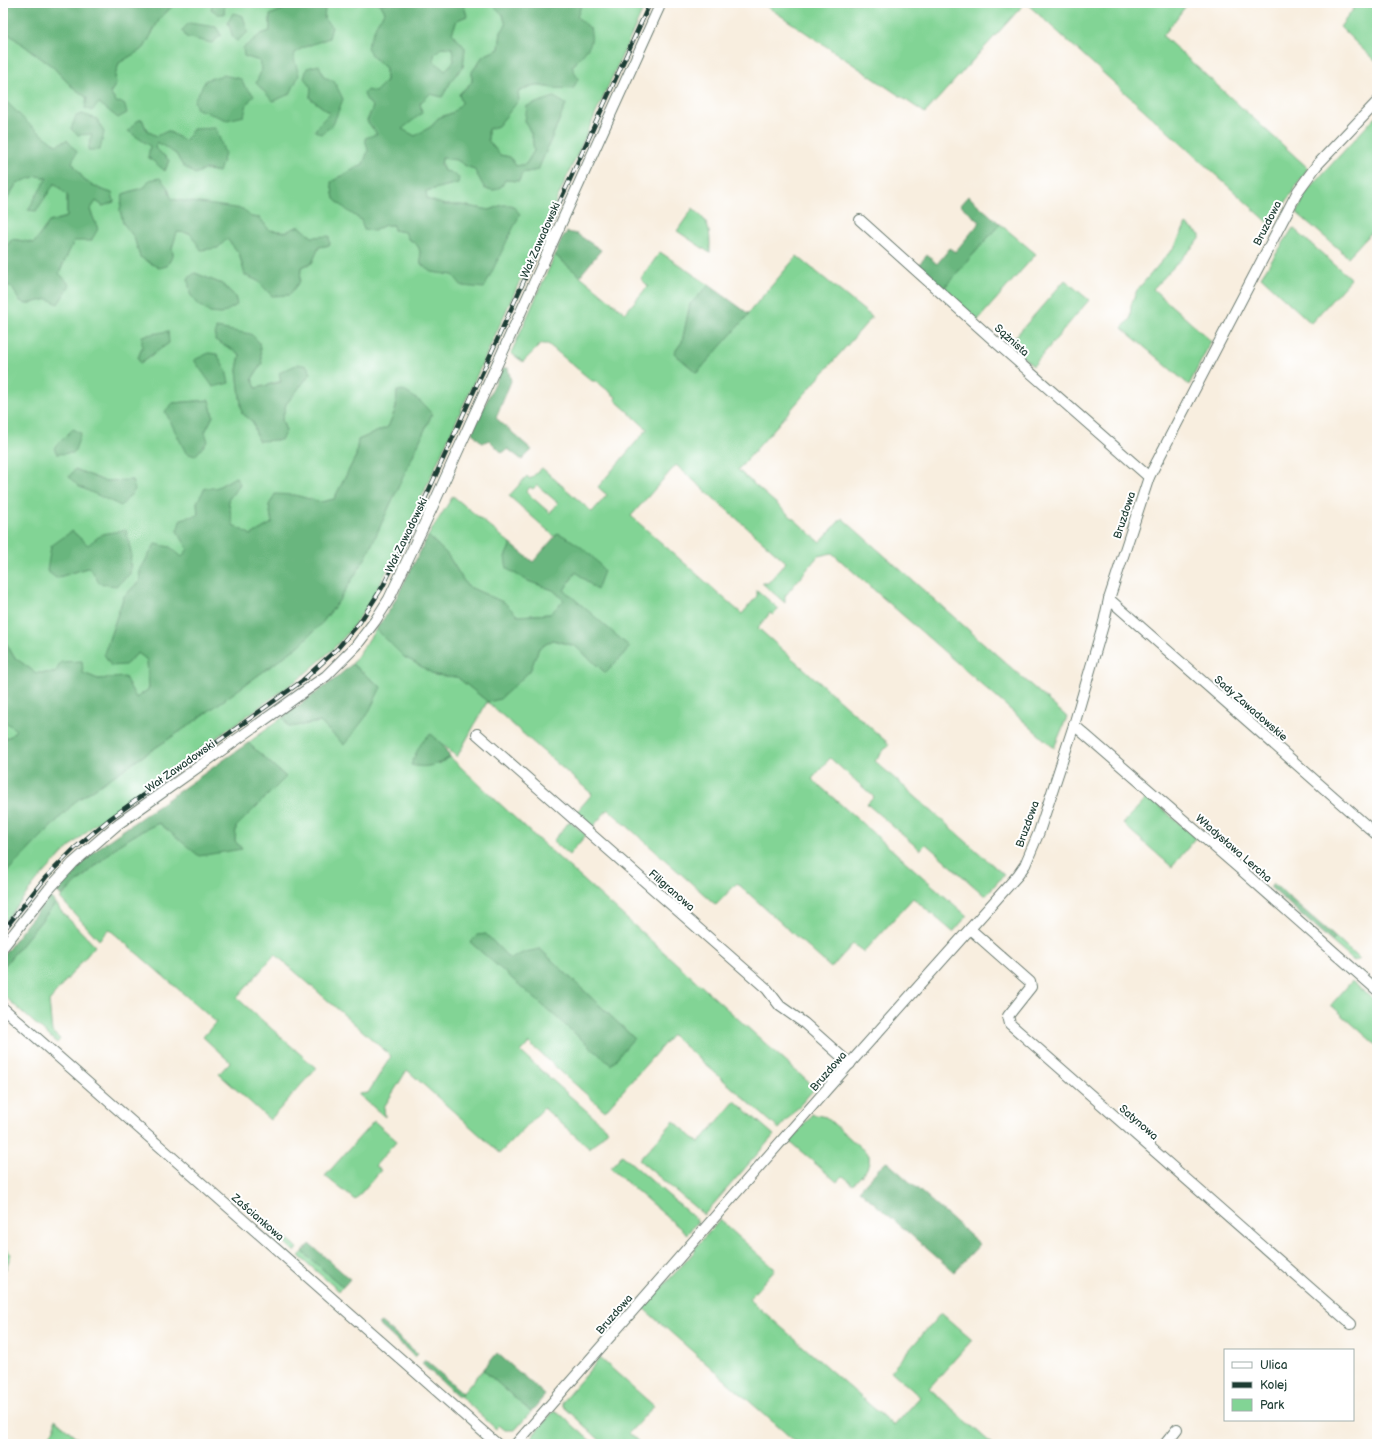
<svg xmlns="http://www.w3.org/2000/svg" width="1380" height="1447" font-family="'Balsamiq Sans',sans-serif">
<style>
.green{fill:#82d495;stroke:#508864;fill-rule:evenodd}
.forest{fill:#69b67e;stroke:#447a59;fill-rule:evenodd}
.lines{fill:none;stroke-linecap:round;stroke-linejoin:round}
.minor-casing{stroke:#6b7b70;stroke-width:12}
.minor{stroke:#fff;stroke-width:10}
.rail-casing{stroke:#1f3d34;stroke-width:4.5}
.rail{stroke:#fff;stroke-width:3;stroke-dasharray:9;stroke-linecap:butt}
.labels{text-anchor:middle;stroke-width:4;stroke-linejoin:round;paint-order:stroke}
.street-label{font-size:11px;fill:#1f3d34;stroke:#fff}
</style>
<rect width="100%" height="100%" fill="#fff"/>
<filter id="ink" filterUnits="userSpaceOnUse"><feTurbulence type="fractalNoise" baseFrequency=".025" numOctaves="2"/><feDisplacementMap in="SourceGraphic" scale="8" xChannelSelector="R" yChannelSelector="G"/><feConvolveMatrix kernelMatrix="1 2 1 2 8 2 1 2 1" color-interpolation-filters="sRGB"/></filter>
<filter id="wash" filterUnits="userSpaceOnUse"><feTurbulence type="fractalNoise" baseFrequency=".012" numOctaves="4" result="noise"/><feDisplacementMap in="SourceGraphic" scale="16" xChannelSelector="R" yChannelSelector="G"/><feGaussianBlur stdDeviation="0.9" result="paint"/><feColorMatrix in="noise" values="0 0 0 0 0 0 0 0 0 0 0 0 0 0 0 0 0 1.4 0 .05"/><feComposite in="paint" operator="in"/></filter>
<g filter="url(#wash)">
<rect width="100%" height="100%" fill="#f8eedf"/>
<g class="green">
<path d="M175 3H213L211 9 224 14 225 3H278L284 9 270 15V31L261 34 244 56 260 61 262 69 293 55 302 48 329 38 324 19 325 7 330 3H353L357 5 359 3H380L385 12 378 21 371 55 386 68V81L375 92 366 99 373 107 367 121 377 134 368 151 363 164 331 182 334 199 374 231 385 225H393L394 230 406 232 408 239C421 245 420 250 421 264L432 272 453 275 502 205 490 210 461 205H445L426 199V191L458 183C449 175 440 172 442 158L457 160 466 166 474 169 485 188 494 190 502 186 504 180 519 181 522 173 538 170 566 104 525 121 532 135 534 151 526 164 516 166 510 157 500 155 488 140V129L498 126 518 100V92L534 85 553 88 572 68 579 58 587 50 590 28 577 17 582 3H646L404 536C388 569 373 601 351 629 336 648 317 663 300 678L94 825 63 853 36 882 3 924V876L76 801 188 726 300 645 322 623 338 602 366 557 432 414 397 391 396 408 388 427 358 440 356 456 334 499 321 502 294 495 269 505 272 523 251 535 233 525 228 500 240 484 236 477 216 488 197 502 198 515 181 519 178 531 188 549 182 558 170 547 140 570V581L124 596 104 654 125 665 138 653 147 660 149 689 136 698 125 678 98 679 83 673H36L14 657 4 639H3V383L9 371 3 368V293L6 285 12 287 19 300 26 304 48 299 74 240 98 229 90 210 96 201 103 206 114 201 112 193 102 190 85 181 72 162 56 145 30 126 3 98V30L53 67 70 85 87 98 99 103 116 102 110 93 116 84 115 76 119 63 144 48 159 20ZM311 87 343 99 315 131 319 124 330 113 310 98ZM142 119 147 131 157 136 168 131 185 141 219 172 183 166 176 154 157 141 155 148 169 160 165 171 150 146ZM145 187 168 188 171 198 177 200 251 217 260 218 269 230 286 232 299 226 312 237 330 245 319 247 312 263 301 267 300 281H258L245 275 239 253 227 239 190 233 177 232 172 248 173 255 167 266 140 257 134 237 123 223 120 210 123 194ZM195 273 222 284 235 296 236 302ZM169 343 140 363 138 358 142 348ZM240 354 262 363 252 379 256 388 311 373 286 404 282 420 286 431 266 440 258 441 253 422 242 413 237 370ZM209 400 213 416 205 432 173 403ZM75 469 104 481 132 480 93 493 78 486ZM72 531 88 545 90 567 56 578Z"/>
<polygon points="463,3 495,3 494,6 503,15 506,25 501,32 499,49 483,56 472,72 472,82 459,94 463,103 452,113 438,118 432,126 415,136 401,129 422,113 420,103 430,93 442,97 453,78 463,67 465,48 452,33 457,20 467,16"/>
<polygon points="762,3 1025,3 925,113"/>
<polygon points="1026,3 1188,3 1163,36 1308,168 1271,225"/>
<polygon points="1358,3 1377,3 1377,63 1340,27"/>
<polygon points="442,47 452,48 454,61 445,71 433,61 434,55"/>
<polygon points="1377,115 1377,226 1348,257 1297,213 1307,191"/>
<polygon points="37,162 47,178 36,211 54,183 67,195 67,217 49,222 34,243 12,239 3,252 3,206 17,183"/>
<path d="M693 208C711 224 710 231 710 253L677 231Z"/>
<polygon points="1000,224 1036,254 977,321 942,290"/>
<polygon points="1186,224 1200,235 1200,239 1153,289 1211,341 1189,385 1122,328 1130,319 1131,305 1137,290 1175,246"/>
<polygon points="1293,228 1351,279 1311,323 1261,277"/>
<path d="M660 252 709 285 690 304 682 342 674 353 697 373 797 256 872 317 738 470 820 542 842 518 1067 717 1054 748 832 553 818 556 785 596V603L762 583H768L786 562 676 465 631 516 742 614 757 596V590L779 609 773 615 770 613 758 628 889 744 875 761 1004 875 985 896 926 844 920 850 867 804 874 797 830 758 812 779 967 916 953 932 913 898 864 952 853 944 831 968 737 883 716 905 608 809 591 829 574 815 592 794 487 702 457 757 431 734 439 764 450 757 529 831 815 1088 779 1129 672 1035 605 1111 529 1043 521 1052 608 1130 590 1149 544 1108 500 1153 407 1070 384 1107 385 1117 358 1094 368 1093 391 1056 275 954 237 998 316 1068 270 1120 219 1074 230 1062 203 1037 216 1022 109 929 99 940 60 898 120 844 140 832 159 823 179 839 242 849 235 841 236 827 286 777 248 743 283 717 289 727 320 722 344 744 381 687 352 664 376 629 404 657 412 661 435 675 457 677 488 702 530 671 539 648 553 640 575 646 606 673 629 647 564 590 576 572 597 590 558 533 555 537 509 496 527 476 530 479 542 468 592 512 607 495 598 487 647 429 615 400 616 397 596 381H592L548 344H541L523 362 511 353 555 255 625 313 648 286 641 279ZM537 485 558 503 550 513 526 492 530 487 533 489ZM486 934 510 960 540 949 634 1038 518 983 470 942Z"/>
<polygon points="1065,280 1089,300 1033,366 1009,344"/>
<polygon points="453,496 511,544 505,557 528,581 553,590 564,600 550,614 518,616 505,603 467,586 447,554 428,536"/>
<polygon points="3,720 17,730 11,736 3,739"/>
<polygon points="1148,796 1196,838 1172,867 1123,824"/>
<polygon points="570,821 586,835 569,855 553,841"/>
<polygon points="56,903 61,911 95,946 49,1001 52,1032 60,1039 57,1043 3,995 3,967"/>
<polygon points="1335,937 1359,959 1354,961 1332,942"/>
<polygon points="1352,981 1377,1003 1377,1046 1331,1005"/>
<polygon points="735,1101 774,1135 704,1215 639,1160 674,1121 699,1143"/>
<path d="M812 1114 826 1117 869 1155C871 1169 862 1175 853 1184L843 1176 837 1182 790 1142Z"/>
<polygon points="374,1121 397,1141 375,1166 381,1170 355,1200 325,1176"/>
<polygon points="622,1155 698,1221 687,1234 610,1168"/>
<polygon points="720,1220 775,1269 749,1299 894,1426 920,1397 891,1371 941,1313 972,1340 929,1388 992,1444 798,1444 643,1308 696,1250 694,1249"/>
<polygon points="278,1230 298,1248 295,1252 275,1234"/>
<polygon points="3,1246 11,1254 6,1269 3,1272"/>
<polygon points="303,1252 343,1287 339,1291 299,1256"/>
<polygon points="600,1358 654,1406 629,1433 641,1444 604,1444 563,1406 562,1402"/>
<polygon points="483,1370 531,1412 515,1430 505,1430 499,1425 496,1429 460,1396"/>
<polygon points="554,1411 558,1412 594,1444 525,1444"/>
<polygon points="55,1419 82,1442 82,1443 71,1444 42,1444 55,1429"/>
</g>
<g class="forest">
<polygon points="3,3 175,3 159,20 144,48 119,63 115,76 116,84 110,93 116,102 124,103 127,113 118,118 99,103 92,111 85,108 87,98 70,85 53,67 3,30"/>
<polygon points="213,3 225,3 224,14 218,14 211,9"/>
<polygon points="278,3 330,3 325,7 324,19 332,27 329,38 302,48 293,55 299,75 290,94 273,101 256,83 262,69 260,61 244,56 243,48 261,34 270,31 270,15 284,9"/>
<path d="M380 3H463L467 16 457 20 452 33 465 48 463 67 453 78 442 97 430 94 420 103 422 113 402 129 415 136 432 126 438 118 452 113 462 103 459 94 472 82V72L483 56 499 49 501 32 506 25 503 15 494 6 495 3H582L577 17 590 28C591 32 592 37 591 41 591 48 577 60 572 67L578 79 573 89 553 88 534 85 518 92 519 100 498 126 488 129V140L500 155 510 157 516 166 526 164 534 151 532 135 525 121 527 106 554 97 566 104 538 170 522 173 519 181 505 180 502 186 494 190 485 189 474 169 466 166 457 160 442 158 441 165 444 171 450 172 459 178 458 183 426 191 427 199 445 205H461L490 210 502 205H512L520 214 484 288 462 286 453 275 432 272 421 264C420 250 421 245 408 239L405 232 394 230 393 225H385L374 231 364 230 361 220 348 211 334 199 331 182 363 164 368 151 365 138 377 134 367 121 373 107 366 99 364 94 367 90 375 92 386 81V68L371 55 367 47 378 21 385 12ZM442 47 452 48 454 61 445 71 434 61V55Z"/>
<polygon points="233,13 243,16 248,32 237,41 233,38 228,22"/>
<polygon points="189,23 216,27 221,35 212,43 186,37 182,30"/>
<polygon points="319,65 324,77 334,81 343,99 333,125 321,134 315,131 319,124 330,113 310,98 311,87 304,78 307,68"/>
<polygon points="223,75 241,79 245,87 254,95 247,104 244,116 227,120 197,109 194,101 206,80"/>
<polygon points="3,98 30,125 56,145 67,140 77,152 72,162 85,181 102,190 112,193 114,202 103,206 96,201 90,210 98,229 91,241 74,241 59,273 70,285 58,304 48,299 26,304 19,300 12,287 6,285 3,293 3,252 12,239 34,243 49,222 67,217 67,195 55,183 36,211 28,210 47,178 37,176 17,183 3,206"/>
<polygon points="82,114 97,119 104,132 100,150 88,150 92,134 78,135 71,129 76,116"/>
<polygon points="142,119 147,131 156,136 168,131 185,141 193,129 216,128 225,154 219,172 206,169 195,174 183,166 176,154 157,142 155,148 169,160 165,171 148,157 150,146 128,131 137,121"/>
<polygon points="160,178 168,188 171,198 177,200 243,209 251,217 260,218 269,230 286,232 299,226 312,237 329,236 330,245 319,247 312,263 301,267 300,281 289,295 272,296 258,281 245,275 239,253 227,239 218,248 201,250 190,233 177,232 172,248 173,255 167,266 159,268 140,257 134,237 123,223 120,210 123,194 145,187 149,180"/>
<polygon points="968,196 1000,224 942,290 917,267 927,255 937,264 950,248 955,252 980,222 960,205"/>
<polygon points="567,232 577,234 601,250 580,276 555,255 562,238"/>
<polygon points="195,273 222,284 235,296 237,305 221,314 210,313 196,303 190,294 188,278"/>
<polygon points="709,285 749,314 697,373 674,353 682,342 690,304"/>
<polygon points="216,328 251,334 259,342 262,363 252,379 256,388 281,382 279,373 298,364 307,366 311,373 286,404 282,420 286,431 281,440 258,441 253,422 242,413 237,370 240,354 215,340"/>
<polygon points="168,331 169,343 140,363 138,358 142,348 142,336"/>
<polygon points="209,353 217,354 226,370 229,383 213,387 194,360"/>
<polygon points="504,368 508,368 511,381 496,418 532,450 522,460 508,449 502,453 489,440 482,443 472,432 500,373"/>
<polygon points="403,390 421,402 432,414 366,557 338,602 322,623 300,645 188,726 76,801 3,876 3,739 11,736 16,730 3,720 3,696 8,695 3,678 3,639 4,639 14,657 36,673 55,673 61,662 82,661 83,673 98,679 125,677 136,698 149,689 147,660 138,653 125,665 111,666 104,654 124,596 140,581 140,570 155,544 170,547 182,557 188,549 177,531 181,519 198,515 197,502 205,488 216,488 236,477 240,484 228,500 233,525 251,535 272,523 269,505 275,494 294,495 321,502 334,499 356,456 358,440 388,427 396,408 397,391"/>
<polygon points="209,400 213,416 205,432 208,441 195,456 186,453 165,411 173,403"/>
<polygon points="73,429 81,433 74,453 57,454 54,448"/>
<polygon points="75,469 104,481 132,480 135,490 121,506 78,486 69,477"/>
<polygon points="126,530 131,552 130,574 116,586 99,583 90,567 56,578 47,571 51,546 72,531 88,545 102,534"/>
<path d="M558 533C575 541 594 555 604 571L597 590 576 572 564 590 630 647 606 673 575 646 553 640 539 648 530 671 500 699 488 702 457 677 435 675 412 661 404 657 376 629 391 608 428 536 447 554 467 586 505 603 518 616 550 614 564 600 553 590 528 581 507 569 505 557 511 544 533 562Z"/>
<polygon points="352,664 381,687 368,714 344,745 320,722 289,727 283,717 335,679"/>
<path d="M431 734 442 744 450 757C438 765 426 769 411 765 416 753 420 741 431 734Z"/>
<polygon points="248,743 286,777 236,827 235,841 242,849 199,856 159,823 140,832 120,844 61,896 56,890 75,869 102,845"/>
<polygon points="1273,883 1335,937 1332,942 1270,887"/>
<polygon points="50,897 56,903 3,967 3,956 26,925"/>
<polygon points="486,934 510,959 525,952 540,949 634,1038 611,1065 470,942 477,935"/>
<polygon points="886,1161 980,1244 954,1272 859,1190"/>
<polygon points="310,1244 350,1279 343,1287 303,1252"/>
<polygon points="381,1322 418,1354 415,1357 378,1324"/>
<polygon points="497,1353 545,1395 531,1412 483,1370"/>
<polygon points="425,1360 463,1393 459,1397 422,1364"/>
</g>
</g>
<g filter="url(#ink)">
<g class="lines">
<defs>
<g id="minor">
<polyline points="860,220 999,345 1149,477"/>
<polyline points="1109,599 1377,835"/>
<polyline points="1074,725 1240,869 1377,990"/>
<polyline points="477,734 767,989 780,1006 804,1023 850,1064"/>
<polyline points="970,929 1030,982 1031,987 1008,1016 1010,1024 1351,1324"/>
<polyline points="3,947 49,889 73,863 118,824 326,676 356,646 375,621 389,599 431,510 661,3"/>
<polyline points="3,1008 497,1444"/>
<polyline points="516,1444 827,1089 1018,875 1025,865 1039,832 1074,725 1104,622 1109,599 1149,477 1298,191 1317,165 1377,102"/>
<polyline points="1165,1444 1177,1429"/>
</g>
</defs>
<use href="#minor" class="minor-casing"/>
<use href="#minor" class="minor"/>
<defs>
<polyline id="rail" points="3,931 46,877 75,848 111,818 302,681 337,649 360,622 383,586 409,534 650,3"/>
</defs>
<use href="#rail" class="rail-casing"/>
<use href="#rail" class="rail"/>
</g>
</g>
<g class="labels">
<g class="street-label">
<text transform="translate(1267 223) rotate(-63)" y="4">Bruzdowa</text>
<text transform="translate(540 240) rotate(-66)" y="4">Wał Zawadowski</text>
<text transform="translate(1012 340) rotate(42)" y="4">Sążnista</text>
<text transform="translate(1124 515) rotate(-72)" y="4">Bruzdowa</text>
<text transform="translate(406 535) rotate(-64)" y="4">Wał Zawadowski</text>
<text transform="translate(1251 708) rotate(41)" y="4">Sady Zawadowskie</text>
<text transform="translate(180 766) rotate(-35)" y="4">Wał Zawadowski</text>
<text transform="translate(1027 824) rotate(-70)" y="4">Bruzdowa</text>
<text transform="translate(1234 848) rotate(41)" y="4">Władysława Lercha</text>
<text transform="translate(672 890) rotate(41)" y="4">Filigranowa</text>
<text transform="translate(828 1071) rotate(-49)" y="4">Bruzdowa</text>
<text transform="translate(1139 1122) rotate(41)" y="4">Satynowa</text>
<text transform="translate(258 1217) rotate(41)" y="4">Zaściankowa</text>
<text transform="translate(614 1314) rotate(-49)" y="4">Bruzdowa</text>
</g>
</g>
<rect width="1380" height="1447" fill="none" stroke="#fff" stroke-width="16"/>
<rect x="1224" y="1349" width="130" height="72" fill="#ffffff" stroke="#a5b1ae"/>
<rect x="1232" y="1362" width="20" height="6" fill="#ffffff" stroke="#a5b1ae"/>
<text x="1260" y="1369" font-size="12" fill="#1f3d34">Ulica</text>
<rect x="1232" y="1382" width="20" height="6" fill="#1f3d34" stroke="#a5b1ae"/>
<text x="1260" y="1389" font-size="12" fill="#1f3d34">Kolej</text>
<rect x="1232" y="1399" width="20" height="12" fill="#82d495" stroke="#a5b1ae"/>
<text x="1260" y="1409" font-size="12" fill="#1f3d34">Park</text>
</svg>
